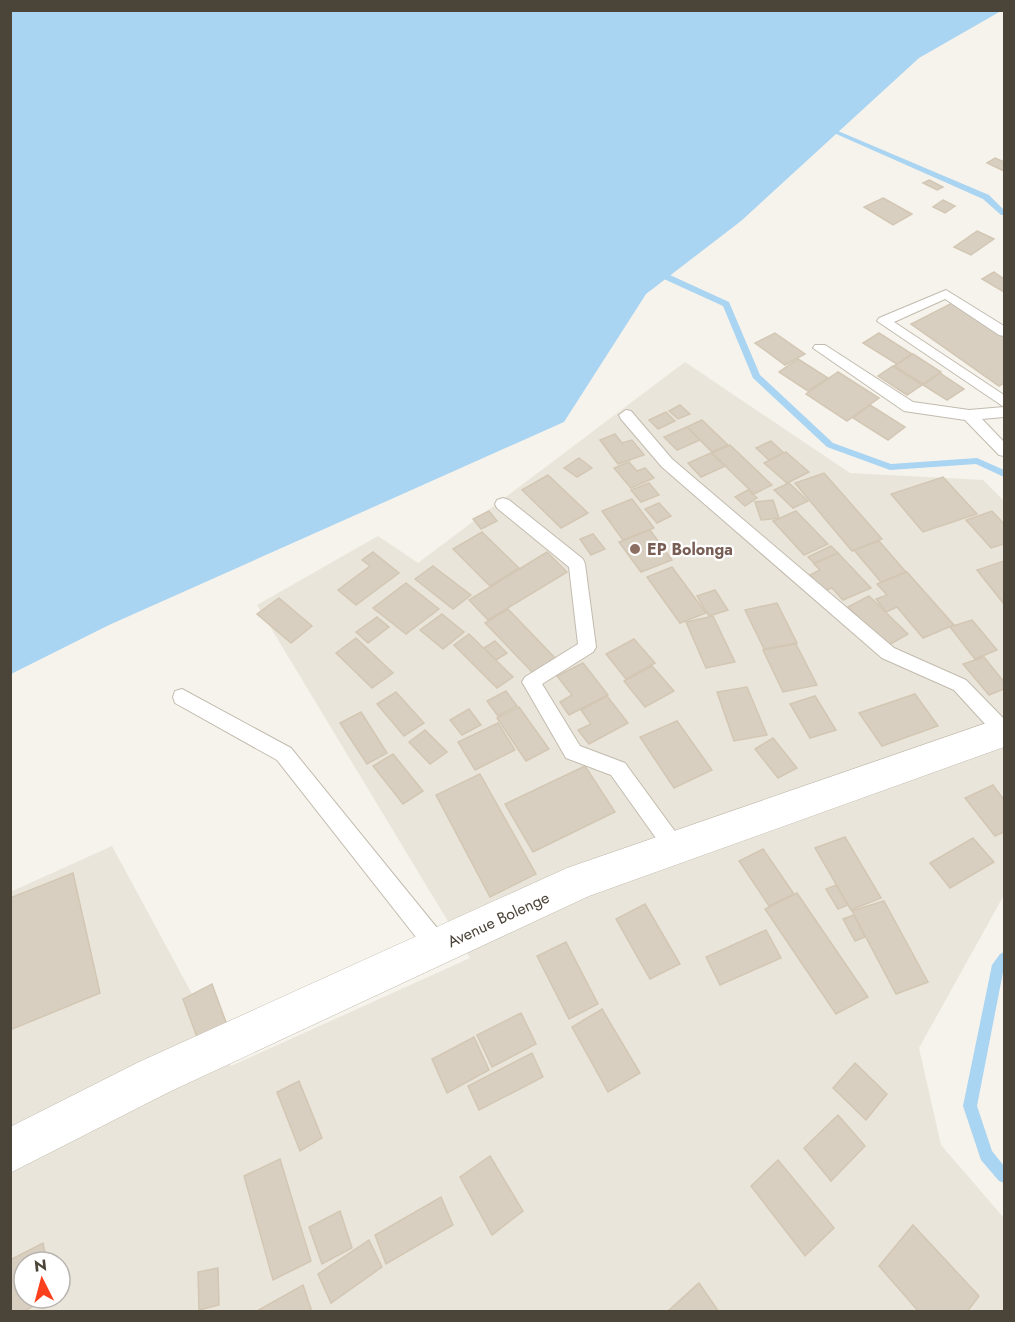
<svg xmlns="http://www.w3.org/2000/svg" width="1015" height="1322" font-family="Jost,sans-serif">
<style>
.residential{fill:#eae5da;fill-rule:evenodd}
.water{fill:#a9d4f2}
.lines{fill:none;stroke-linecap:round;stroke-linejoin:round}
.stream{fill:#a9d4f2;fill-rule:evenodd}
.building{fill:#d8cfc1;stroke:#d3c7b4;stroke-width:1.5}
.service-casing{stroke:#c2bbae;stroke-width:2}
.minor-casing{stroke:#c2bbae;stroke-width:1}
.service{fill:#fff;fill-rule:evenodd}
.minor{fill:#fff;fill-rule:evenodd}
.education-dot{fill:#8d6e63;stroke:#fff;stroke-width:2}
.labels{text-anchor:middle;stroke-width:4.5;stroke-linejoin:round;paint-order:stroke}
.education-label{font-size:16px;font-weight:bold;fill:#785e54;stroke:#fff;text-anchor:start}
.street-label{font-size:16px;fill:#4b4439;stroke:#fff}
</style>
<rect width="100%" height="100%" fill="#f6f3ec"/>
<path class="residential" d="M685 362 850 473 983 480 1004 501V895L919 1048 941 1145 1004 1218V1311H11L10 892 112 846 231 1066 470 958 257 605 378 536 418 563ZM24 1262H60V1298H24Z"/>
<polygon class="water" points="11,10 1001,10 1001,11 919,58 741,221 646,294 564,422 109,625 11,674"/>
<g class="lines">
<g class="stream">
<polygon points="834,131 838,131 989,195 1004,210 1004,215 1001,215 983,199 834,133"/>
<polygon points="653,270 659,270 729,302 760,375 833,443 891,464 977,458 1004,470 1004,477 976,464 890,470 827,447 753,378 723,306 653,274"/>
<polygon points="1004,952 1004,967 977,1106 992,1151 1004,1166 1004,1183 999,1181 981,1160 963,1106 992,965 1000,954"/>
</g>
</g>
<g class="building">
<polygon points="995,158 1004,162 1004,171 987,163"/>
<polygon points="929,180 943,187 937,190 923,183"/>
<polygon points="883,198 912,214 893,225 864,207"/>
<polygon points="943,200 955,206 945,213 933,207"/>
<polygon points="977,231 994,239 971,255 954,247"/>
<polygon points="994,272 1004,279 1004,292 982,279"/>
<polygon points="954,302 1004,335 1004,383 999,386 911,324"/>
<polygon points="775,333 805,354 785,365 755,343"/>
<polygon points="879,333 912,354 897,364 863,343"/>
<polygon points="913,354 941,372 923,384 894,366"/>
<polygon points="798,359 828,378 808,391 779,372"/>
<polygon points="893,366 922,385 907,395 878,376"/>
<polygon points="838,372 879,398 847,421 806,394"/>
<polygon points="940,373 964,389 947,400 923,385"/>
<polygon points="680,405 690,414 678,419 669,411"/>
<polygon points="870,405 905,427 888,440 853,418"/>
<polygon points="666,412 675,421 658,429 649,420"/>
<polygon points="702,420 728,445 712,452 687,427"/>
<polygon points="687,427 700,440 677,450 664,437"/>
<polygon points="615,434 622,443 632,440 644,455 618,464 600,440"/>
<polygon points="771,441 784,453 769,460 756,448"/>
<polygon points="730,445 772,485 754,494 712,453"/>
<polygon points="786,452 809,472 787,483 764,463"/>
<polygon points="711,453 725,466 701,477 688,463"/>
<polygon points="579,458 592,468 577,477 564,468"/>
<polygon points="629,462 637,471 645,468 654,478 631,488 614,468"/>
<polygon points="824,473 882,539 852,551 795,483"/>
<polygon points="548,475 588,513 561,528 522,490"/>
<polygon points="943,477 977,514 923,532 891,494"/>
<polygon points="649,483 659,495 641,502 631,490"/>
<polygon points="789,483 808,501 793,508 774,490"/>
<polygon points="748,490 757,498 745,506 735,497"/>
<polygon points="632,499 654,528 623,540 602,511"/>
<polygon points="773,500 779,518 761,520 755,502"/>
<polygon points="659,503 671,516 657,523 645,509"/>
<polygon points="489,511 497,521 481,529 473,519"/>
<polygon points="796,511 828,544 804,555 773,521"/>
<polygon points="992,511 1004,524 1004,544 991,548 966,520"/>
<polygon points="650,530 672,560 641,572 619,542"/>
<polygon points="482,532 519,568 490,586 453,549"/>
<polygon points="593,534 605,549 591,555 580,539"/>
<polygon points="879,541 906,572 881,582 854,550"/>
<polygon points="831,546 838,553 814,563 808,557"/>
<polygon points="373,552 399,573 356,605 338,590 370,566 362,560"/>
<polygon points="547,552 567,572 488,620 469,600"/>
<polygon points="838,553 871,588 843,600 832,588 824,591 810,575 820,570 814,564"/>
<polygon points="1004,561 1004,604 977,570"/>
<polygon points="433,566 471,595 453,609 415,579"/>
<polygon points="672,567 706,613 680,623 647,577"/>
<polygon points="907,572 954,625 923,638 897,607 886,612 876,599 887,595 877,584"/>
<polygon points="406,583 439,609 406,634 373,608"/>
<polygon points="715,590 728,610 709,616 697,596"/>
<polygon points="869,596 908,634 887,646 848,607"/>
<polygon points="279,598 312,626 291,643 257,614"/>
<polygon points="777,603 797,643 764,649 745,610"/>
<polygon points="508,609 555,658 533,673 485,623"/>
<polygon points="442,614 464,632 443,649 420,630"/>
<polygon points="713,616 735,662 706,668 686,622"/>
<polygon points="377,617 389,627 368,643 356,632"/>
<polygon points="972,620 997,650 975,659 950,627"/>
<polygon points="469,634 513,677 497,688 454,645"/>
<polygon points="356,638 393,673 372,688 336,653"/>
<polygon points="634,639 655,663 626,679 606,654"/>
<polygon points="495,641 507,653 496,660 484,648"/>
<polygon points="796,644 817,685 783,692 763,650"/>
<polygon points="984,657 1004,682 1004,689 989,695 963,664"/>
<polygon points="583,663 608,695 569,715 560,702 572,695 557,676"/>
<polygon points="652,666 674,691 645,707 624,681"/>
<polygon points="747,687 767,735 734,741 717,692"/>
<polygon points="506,691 517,706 498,716 487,701"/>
<polygon points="396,692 424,723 404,736 377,704"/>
<polygon points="915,694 938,726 882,746 859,713"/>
<polygon points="607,696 628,723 589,744 578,730 591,724 581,710"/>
<polygon points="815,696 836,730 810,738 790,704"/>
<polygon points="519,707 549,749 526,761 497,718"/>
<polygon points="469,709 481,725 462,735 450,720"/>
<polygon points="361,712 387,753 367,764 340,723"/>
<polygon points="677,721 712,770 674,788 640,737"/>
<polygon points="498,723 515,750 475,770 458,742"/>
<polygon points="425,730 447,752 430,764 409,742"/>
<polygon points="773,738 797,768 778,778 755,749"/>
<polygon points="393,754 423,791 403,804 373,766"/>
<polygon points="585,766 615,812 533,852 505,804"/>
<polygon points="480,774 536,874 490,897 436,795"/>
<polygon points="993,785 1004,800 1004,832 995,836 965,798"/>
<polygon points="845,837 881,898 851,910 815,848"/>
<polygon points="973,838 994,862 950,888 930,863"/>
<polygon points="763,849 794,894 769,906 739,861"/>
<polygon points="73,873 100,993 10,1030 10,898"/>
<polygon points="836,885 848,905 838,909 826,889"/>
<polygon points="797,893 868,997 836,1014 765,909"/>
<polygon points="884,901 928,982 896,994 852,911"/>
<polygon points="645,904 680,964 650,979 616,919"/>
<polygon points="854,915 865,937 855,941 843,919"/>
<polygon points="766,930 781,958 720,985 706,957"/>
<polygon points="566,942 598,1004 569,1019 537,956"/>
<polygon points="212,984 227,1025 198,1040 183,999"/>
<polygon points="602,1009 640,1073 608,1092 572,1027"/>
<polygon points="521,1013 536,1044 492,1067 477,1035"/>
<polygon points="474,1037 489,1070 447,1093 432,1059"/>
<polygon points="532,1053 543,1077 479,1110 468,1086"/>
<polygon points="855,1063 887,1094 866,1120 833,1088"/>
<polygon points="299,1081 322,1138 300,1151 277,1092"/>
<polygon points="838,1115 865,1146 831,1181 804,1148"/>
<polygon points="490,1156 523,1211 492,1235 460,1177"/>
<polygon points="280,1159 311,1261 273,1280 244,1176"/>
<polygon points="778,1160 834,1228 805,1256 751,1186"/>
<polygon points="441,1197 453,1225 386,1264 375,1235"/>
<polygon points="340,1211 352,1248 322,1264 309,1227"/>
<polygon points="913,1225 979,1296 967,1312 919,1312 879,1266"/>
<polygon points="369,1240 382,1267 331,1303 318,1274"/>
<polygon points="43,1243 47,1262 24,1262 24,1298 48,1298 23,1312 10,1312 10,1260"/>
<polygon points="218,1268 219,1305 199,1310 198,1272"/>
<polygon points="699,1283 719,1312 667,1312"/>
<polygon points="303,1285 312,1312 255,1312"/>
</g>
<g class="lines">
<defs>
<g id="service">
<polygon points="946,290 1004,326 1004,336 999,335 945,299 894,322 1004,395 1004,417 982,419 1004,442 1004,456 999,455 965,420 904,411 813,348 815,345 825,345 913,402 969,410 1004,407 877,321 879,318"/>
<polygon points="626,410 631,411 672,459 894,648 966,680 1004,719 1004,739 997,737 954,690 882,658 662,467 621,419 619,415"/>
<polygon points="503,498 509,500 583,559 585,564 596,647 593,652 542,684 580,746 625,763 682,841 685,848 682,855 675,858 668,855 611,775 566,758 525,687 522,682 525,677 578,644 569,567 497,508 495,504 497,500"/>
<polygon points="182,689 291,748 446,939 449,947 446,955 438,958 430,955 277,760 175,703 173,697 175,691"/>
</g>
<polygon id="minor" points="1004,717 1004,747 589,896 169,1092 10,1173 10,1127 139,1062 567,868"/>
</defs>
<use href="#service" class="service-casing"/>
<use href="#minor" class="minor-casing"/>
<use href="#service" class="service"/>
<use href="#minor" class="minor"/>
</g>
<circle class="education-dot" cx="635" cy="549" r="6"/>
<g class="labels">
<g class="education-label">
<text x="647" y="555">EP Bolonga</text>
</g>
<g class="street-label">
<text transform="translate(498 919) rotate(-25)" y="6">Avenue Bolenge</text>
</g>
</g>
<rect width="1015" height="1322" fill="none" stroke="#4b4439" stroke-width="24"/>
<g transform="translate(42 1280) rotate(354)"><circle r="28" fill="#ffffff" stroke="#b7b4b0" stroke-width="1.5"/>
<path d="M0-4.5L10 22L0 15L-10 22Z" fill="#fc3f1d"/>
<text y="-9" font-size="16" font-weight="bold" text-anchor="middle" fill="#4b4439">N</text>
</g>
</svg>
